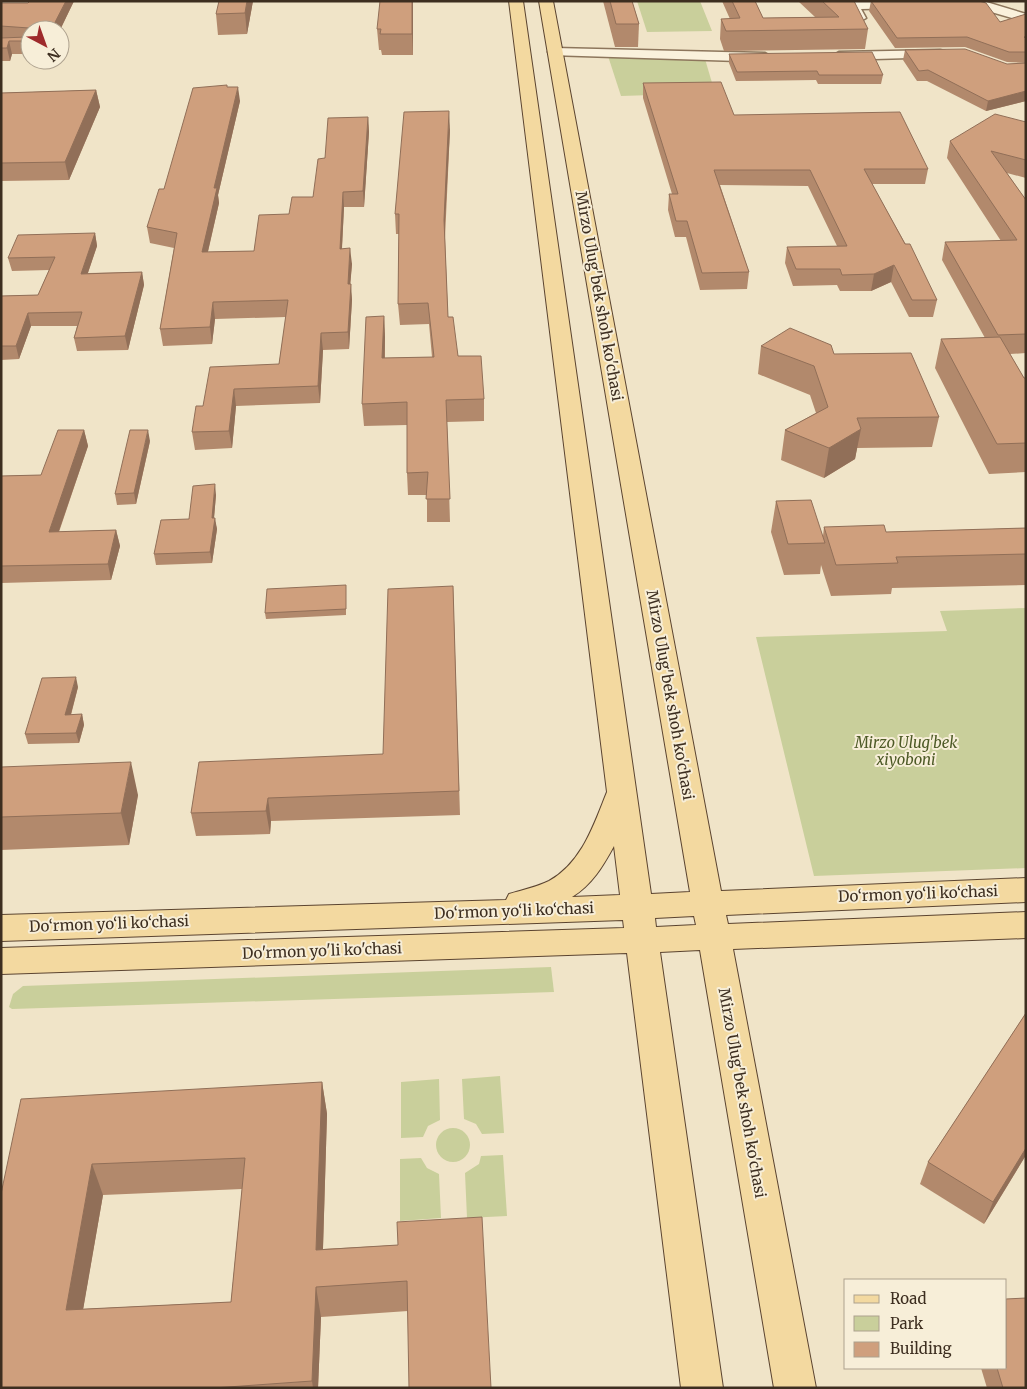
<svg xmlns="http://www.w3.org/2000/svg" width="1027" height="1389" font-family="Merriweather,serif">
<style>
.green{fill:#c9cf9b}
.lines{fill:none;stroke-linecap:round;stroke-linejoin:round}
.minor-casing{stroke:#8d765c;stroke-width:3}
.primary-casing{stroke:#5b4430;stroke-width:2}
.minor{fill:#faf1dc;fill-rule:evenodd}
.primary{fill:#f3d9a0;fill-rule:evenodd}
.wall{fill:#b2896c;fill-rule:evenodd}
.shaded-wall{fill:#916f58}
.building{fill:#cf9f7d;stroke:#916f58;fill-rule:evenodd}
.labels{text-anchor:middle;stroke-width:4;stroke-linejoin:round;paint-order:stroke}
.street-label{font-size:15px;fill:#3d2e20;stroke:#f7eed8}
.park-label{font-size:15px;font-style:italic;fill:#4d5a26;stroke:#f7eed8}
</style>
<rect width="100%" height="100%" fill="#f0e4c8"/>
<g class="green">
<polygon points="637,1 700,1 712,31 647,32"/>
<polygon points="608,56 705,59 715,93 621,96"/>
<polygon points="1026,608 1026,868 814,876 756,637 947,631 940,611"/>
<polygon points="551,967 554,992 12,1009 9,1007 13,994 23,986"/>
<polygon points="500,1076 504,1133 482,1134 476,1124 464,1119 462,1079"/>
<polygon points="439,1079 440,1120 428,1126 423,1137 401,1138 401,1082"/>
<circle cx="453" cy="1145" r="17"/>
<polygon points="503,1155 507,1216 467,1218 465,1173 479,1164 481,1156"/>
<polygon points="421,1158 427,1168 439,1174 441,1218 400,1221 400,1159"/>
</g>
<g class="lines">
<defs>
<g id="minor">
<polygon points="851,1 912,1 914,4 907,8 861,9 866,18 859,22 854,21 845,5"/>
<polygon points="948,1 983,1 1026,14 1026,22 981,9 948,7 946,4"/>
<polygon points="555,48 765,53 772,57 765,61 739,61 550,55 548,52"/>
<polygon points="940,50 945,51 947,54 945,57 839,60 832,56 839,52"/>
</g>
<path id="primary" d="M509 1H523L651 894 690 892 539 1H553L721 891 1026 878V902L726 915 728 924 1026 912V938L733 949 816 1388H774L700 950 660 952 723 1388H681L627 953 1 974V948L624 928 623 920 1 941V915L506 900 509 894C522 890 537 887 549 881 582 863 594 824 607 792ZM614 846 620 895 572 897C592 885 603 866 614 846ZM694 916 696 925 656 927 655 918Z"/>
</defs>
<use href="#minor" class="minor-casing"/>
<use href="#primary" class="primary-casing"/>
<use href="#minor" class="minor"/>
<use href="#primary" class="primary"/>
</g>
<g class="wall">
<polygon points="30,1 74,1 60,30 30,30 30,54 12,54 10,61 1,61 1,3 28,3"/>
<polygon points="253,1 247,34 218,35 216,14"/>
<polygon points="413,1 413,55 382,55 381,50 379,50 377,29"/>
<polygon points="603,1 632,1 639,24 638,47 615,47"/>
<polygon points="722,1 755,1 763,18 815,17 798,1 854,1 868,29 865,49 724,51 720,39 721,19 730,19"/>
<polygon points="871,1 1000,22 1026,14 1026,63 1007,62 965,47 895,48 869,11"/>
<polygon points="905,50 1007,64 1026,63 1026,101 986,111 927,81 917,81 903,60"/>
<polygon points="729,54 883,75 881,84 818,84 816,80 736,81 729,63"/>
<polygon points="643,83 734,115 928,169 925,184 872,184 937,300 933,317 909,317 891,282 871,291 840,291 837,285 793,286 785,263 787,247 837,246 808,186 720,185 749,272 747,289 700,290 686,237 675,237 668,210 669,194 672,194 643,98"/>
<polygon points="228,87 240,101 218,195 219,203 208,252 254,251 289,214 313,197 325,158 368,117 369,132 364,207 344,207 342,249 352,264 350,284 352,300 349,349 323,350 320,403 236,406 232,448 195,450 192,432 203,406 279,364 286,317 215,319 212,344 163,346 160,329 174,248 150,243 147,227 164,189"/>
<polygon points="96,90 100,107 69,180 1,181 1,93"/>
<polygon points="1026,122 1026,178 1007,173 1026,200 1026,353 1010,354 1024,378 1026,378 1026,472 989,474 935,368 941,339 985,338 942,260 945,242 1001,241 947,158 950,141"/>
<polygon points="450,130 445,238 448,317 458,356 484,399 484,421 447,422 450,522 427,522 427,495 408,495 407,473 407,425 364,426 362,404 384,316 385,337 385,358 432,357 429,324 400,325 398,304 399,234 396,234 395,214"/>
<polygon points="95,233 97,246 88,273 142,272 144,285 128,350 77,351 74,338 77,326 31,326 19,359 1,360 1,296 38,295 49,270 12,271 8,258"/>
<polygon points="761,346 834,354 939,417 932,447 857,448 855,459 824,478 781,460 785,430 816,413 810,395 758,374"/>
<polygon points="84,430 88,446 59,532 116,530 120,546 111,580 1,583 1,476 41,475"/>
<polygon points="150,441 136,504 117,505 115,494"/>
<polygon points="216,495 214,518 217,529 212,563 156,565 154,554 189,519"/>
<polygon points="776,501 823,536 824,527 886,532 1026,528 1026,585 892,588 891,594 831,596 821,565 820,574 784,575 771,532"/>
<polygon points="346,585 346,615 266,619 265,613"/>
<polygon points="453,586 460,815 271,821 270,834 196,836 191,813 383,754"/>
<polygon points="78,687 71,715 82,714 84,725 79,743 28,744 25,734"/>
<polygon points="1,767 138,795 129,845 1,850"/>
<polygon points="1026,1013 1026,1155 984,1224 920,1184 928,1162"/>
<path d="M322 1082 327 1114 323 1249 398 1245 491 1388 408 1311 321 1317 318 1388H1V1194ZM242 1189 231 1302 83 1309 103 1195Z"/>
<polygon points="981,1368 1006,1368 1026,1388 987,1388"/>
</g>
<g class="shaded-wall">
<polygon points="66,1 74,1 60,30 51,30"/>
<polygon points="247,1 253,1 247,34 245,13"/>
<polygon points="412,1 413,1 413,55 412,34"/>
<polygon points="9,41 12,54 10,61 7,48"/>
<polygon points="238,87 240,101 218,195 219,203 204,268 202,252 214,188"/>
<polygon points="96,90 100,107 69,180 65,162"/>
<polygon points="1026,91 1026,101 986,111 988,101"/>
<polygon points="449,111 450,130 444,240 444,220"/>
<polygon points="368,117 369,132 364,207 363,191"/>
<polygon points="343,192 344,207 341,265 340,249"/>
<polygon points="95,233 97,246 83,287 81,274"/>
<polygon points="350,248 352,264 349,300 348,284"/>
<polygon points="894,265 891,282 871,291 874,274"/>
<polygon points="142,272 144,285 128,350 125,336"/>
<polygon points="351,284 352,300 349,349 348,332"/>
<polygon points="213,302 215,319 212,344 210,327"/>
<polygon points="28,313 31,326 19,359 16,346"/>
<polygon points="384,316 385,337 384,380 382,358"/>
<polygon points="321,333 323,350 320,403 318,386"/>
<polygon points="234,389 236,406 232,448 229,431"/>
<polygon points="861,429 855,459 824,478 829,448"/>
<polygon points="84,430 88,446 53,548 49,532"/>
<polygon points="148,430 150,441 136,504 134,493"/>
<polygon points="215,484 216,495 213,529 212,518"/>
<polygon points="215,518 217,529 212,563 210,552"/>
<polygon points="116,530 120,546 111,580 108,564"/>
<polygon points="76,677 78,687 68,725 65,715"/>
<polygon points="82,714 84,725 79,743 76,733"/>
<polygon points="131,762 138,795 129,845 121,813"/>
<polygon points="268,798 271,821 270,834 266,811"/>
<polygon points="322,1082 327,1114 322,1280 316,1250"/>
<polygon points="1026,1148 1026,1155 984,1224 993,1202"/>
<polygon points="92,1164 103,1195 78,1339 66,1310"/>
<polygon points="316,1287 321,1317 318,1388 313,1388 312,1381"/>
</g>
<g class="building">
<polygon points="30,1 66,1 51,30 30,30 30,41 9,41 7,48 1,48 1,38 27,37 29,35 29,28 1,26 1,3 28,3"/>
<polygon points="219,1 247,1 245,13 216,14"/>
<polygon points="380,1 412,1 412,34 380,34 381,29 377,29"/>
<polygon points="610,1 632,1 639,24 616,24"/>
<polygon points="732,1 755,1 763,18 839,17 822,1 854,1 868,29 726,31 721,19 740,18"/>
<polygon points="871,1 979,1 986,3 1000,22 1026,14 1026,37 1024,37 1026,38 1026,52 1009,52 967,37 897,38"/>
<polygon points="965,49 1007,64 1026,63 1026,91 988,101 928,70 919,71 905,50"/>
<polygon points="872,52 883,75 819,75 817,71 737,72 729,54"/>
<polygon points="721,82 734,115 900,112 928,169 864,169 905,244 910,244 937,300 912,300 894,265 874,274 842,275 840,269 796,269 787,247 847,246 810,170 714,170 749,272 702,273 687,221 676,221 669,194 678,194 643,83"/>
<polygon points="227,85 227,87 238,87 214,188 217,188 202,252 254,251 259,215 289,214 292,197 313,197 318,159 325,158 328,118 368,117 363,191 343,192 340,249 350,248 348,284 351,284 348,332 321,333 318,386 234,389 229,431 192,432 196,406 203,406 210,367 279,364 288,300 213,302 210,327 160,329 177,233 147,227 159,189 164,189 193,88"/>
<polygon points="96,90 65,162 1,163 1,93"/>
<polygon points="449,111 444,220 448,317 453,317 458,356 481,356 484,399 446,400 450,499 426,499 428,472 407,473 407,402 362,404 366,317 384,316 382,358 434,357 428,303 398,304 399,214 395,214 404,112"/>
<polygon points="995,114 1026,122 1026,160 991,151 1026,200 1026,266 1025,266 1026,267 1026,334 998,335 945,242 1017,240 950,141"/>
<polygon points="95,233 81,274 142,272 125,336 74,338 82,312 28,313 16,346 1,346 1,296 38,295 55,257 8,258 18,235"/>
<polygon points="790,328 831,345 834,354 911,353 939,417 857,418 861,429 829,448 785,430 828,407 814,366 761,346"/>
<polygon points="1000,337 1024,378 1026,378 1026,443 997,444 941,339"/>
<polygon points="58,430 84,430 49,532 116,530 108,564 1,566 1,476 41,475"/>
<polygon points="130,430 148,430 134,493 115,494"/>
<polygon points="215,484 212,518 215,518 210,552 154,554 161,520 189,519 193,486"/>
<polygon points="811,500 825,543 788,544 776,501"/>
<polygon points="884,525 886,532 1026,528 1026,554 896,557 898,563 836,565 824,527"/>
<polygon points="346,585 346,609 265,613 267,589"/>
<polygon points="453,586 459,791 268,798 266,811 191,813 199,762 383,754 388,589"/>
<polygon points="76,677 65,715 82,714 76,733 25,734 42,678"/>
<polygon points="131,762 121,813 1,817 1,767"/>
<polygon points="1026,1013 1026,1148 993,1202 928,1162"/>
<path d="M322 1082 316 1250 398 1245 397 1222 482 1217 491 1388H409L407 1281 316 1287 312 1381 214 1388H1V1194L21 1099ZM245 1158 231 1302 66 1310 92 1164Z"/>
<polygon points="1026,1298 1026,1388 1003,1388 997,1368 1006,1368 1006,1299"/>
</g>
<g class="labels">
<g class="street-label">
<text transform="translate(599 296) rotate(80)" y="5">Mirzo Ulug'bek shoh ko'chasi</text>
<text transform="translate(670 695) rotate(80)" y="5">Mirzo Ulug'bek shoh ko'chasi</text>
<text transform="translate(918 894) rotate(-2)" y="5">Do‘rmon yo‘li ko‘chasi</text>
<text transform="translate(514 911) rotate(-2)" y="5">Do‘rmon yo‘li ko‘chasi</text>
<text transform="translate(109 924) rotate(-2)" y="5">Do‘rmon yo‘li ko‘chasi</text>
<text transform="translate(322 951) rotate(-2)" y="5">Do'rmon yo'li ko'chasi</text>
<text transform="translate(742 1093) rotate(80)" y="5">Mirzo Ulug'bek shoh ko'chasi</text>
</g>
<g class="park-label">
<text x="906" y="748">Mirzo Ulug'bek<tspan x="906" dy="17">xiyoboni</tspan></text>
</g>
</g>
<rect width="1027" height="1389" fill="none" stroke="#3d2e20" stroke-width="5"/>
<rect x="844" y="1279" width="162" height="90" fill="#f7eed8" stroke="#ada18e"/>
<rect x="854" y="1295" width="25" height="8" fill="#f3d9a0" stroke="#ada18e"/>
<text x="890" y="1304" font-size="15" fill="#3d2e20">Road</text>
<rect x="854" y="1316" width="25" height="15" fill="#c9cf9b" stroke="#ada18e"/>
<text x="890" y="1329" font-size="15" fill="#3d2e20">Park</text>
<rect x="854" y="1342" width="25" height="15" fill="#cf9f7d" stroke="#ada18e"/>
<text x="890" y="1354" font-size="15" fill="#3d2e20">Building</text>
<g transform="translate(45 45) rotate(139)"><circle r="24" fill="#f7eed8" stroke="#ada18e"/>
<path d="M0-4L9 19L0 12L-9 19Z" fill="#9e2a2b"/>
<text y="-8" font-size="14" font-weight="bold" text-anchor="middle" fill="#3d2e20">N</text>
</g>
</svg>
